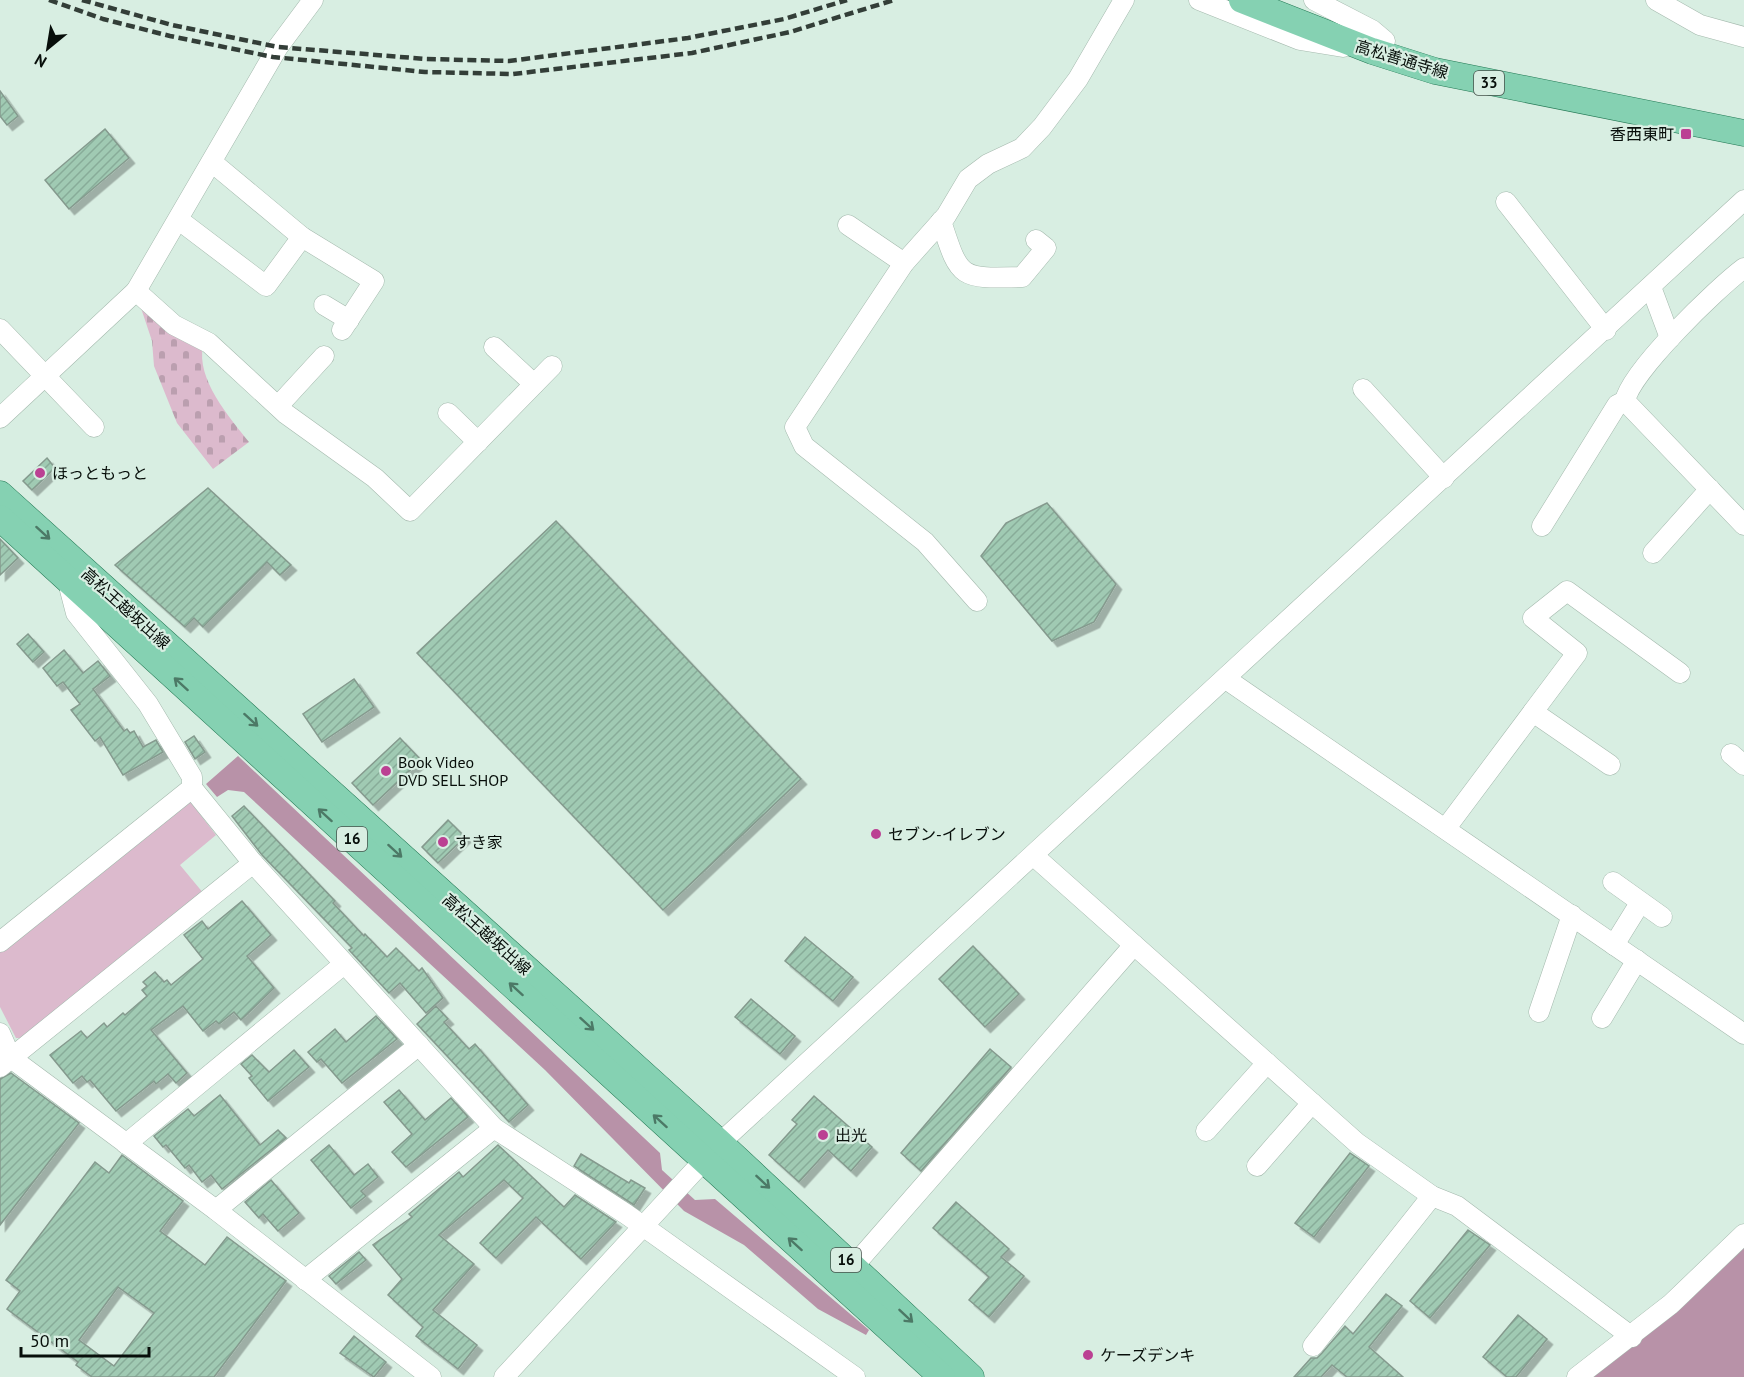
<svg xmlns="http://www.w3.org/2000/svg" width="1744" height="1377" font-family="'PT Sans','Noto Sans JP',sans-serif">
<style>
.green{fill:#dcbacd}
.cemetery{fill:url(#cemetery-stones)}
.water{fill:#b892a8}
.building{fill:url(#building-hatch);stroke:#859a8e;stroke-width:1.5;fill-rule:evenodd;filter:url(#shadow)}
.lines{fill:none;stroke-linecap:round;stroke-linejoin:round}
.minor-casing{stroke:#a4b9ad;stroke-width:21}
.major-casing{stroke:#247955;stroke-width:27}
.minor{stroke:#fff;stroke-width:20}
.major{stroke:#85d1b2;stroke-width:26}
.rail{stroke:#333e38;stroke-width:4.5;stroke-dasharray:9 4.5;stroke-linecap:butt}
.oneway{stroke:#4c7966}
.poi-dot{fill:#bb4193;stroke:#d8eee2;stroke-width:2}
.labels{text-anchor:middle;stroke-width:4.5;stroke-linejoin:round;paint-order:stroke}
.shield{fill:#d8eee2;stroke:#46514b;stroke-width:1.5}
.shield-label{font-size:15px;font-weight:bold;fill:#070e0a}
.street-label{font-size:16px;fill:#070e0a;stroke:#d8eee2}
.poi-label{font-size:16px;fill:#070e0a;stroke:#d8eee2;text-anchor:start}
</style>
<defs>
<pattern id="cemetery-stones" width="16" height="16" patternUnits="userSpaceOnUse" patternTransform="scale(1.5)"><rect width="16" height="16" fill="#dcbacd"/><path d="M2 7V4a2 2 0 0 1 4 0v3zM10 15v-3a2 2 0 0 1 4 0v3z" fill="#bb9faf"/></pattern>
<pattern id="building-hatch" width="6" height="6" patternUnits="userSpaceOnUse" patternTransform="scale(1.5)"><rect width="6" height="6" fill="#a0cab3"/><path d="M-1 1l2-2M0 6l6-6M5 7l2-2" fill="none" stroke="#88ac99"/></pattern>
<filter id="shadow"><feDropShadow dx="5.5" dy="5.5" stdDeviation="0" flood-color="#0004"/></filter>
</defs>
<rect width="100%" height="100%" fill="#d8eee2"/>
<polygon class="green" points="189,800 216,835 180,865 204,894 28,1038 16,1038 0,1007 0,952"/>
<path class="cemetery" d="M140 305 203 346C196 379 229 417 249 442L213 469 177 423 154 366 152 341Z"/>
<g class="water">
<polygon points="238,756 660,1153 662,1170 695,1200 715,1199 869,1330 866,1335 818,1309 744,1245 684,1211 545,1070 244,792 228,790 217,797 206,784"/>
<polygon points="1744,1247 1744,1377 1589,1377 1673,1314"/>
</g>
<g class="building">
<polygon points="0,91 18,116 7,125 0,116"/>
<polygon points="105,129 129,158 69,209 45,180"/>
<polygon points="47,458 55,468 32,490 23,481"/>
<polygon points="208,488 291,565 280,575 267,562 203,627 194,618 185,627 115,565"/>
<polygon points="1047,503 1116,584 1094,622 1052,641 981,556 1006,523"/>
<polygon points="556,521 801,779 663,910 417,653"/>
<polygon points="0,539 18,558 0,575"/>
<polygon points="28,634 44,652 33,662 17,644"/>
<polygon points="64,650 83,673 98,661 110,676 93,689 124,731 127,729 130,733 134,731 143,747 156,740 163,752 123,775 100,737 95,741 71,710 80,704 63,682 57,686 43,668"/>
<polygon points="354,679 374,707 322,742 303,714"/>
<polygon points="194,736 205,752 195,759 185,742"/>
<polygon points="400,738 421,760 373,805 352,783"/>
<polygon points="244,806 335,901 333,903 364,936 365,934 387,957 396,948 419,971 422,968 443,998 426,1013 400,983 389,993 349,950 352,948 262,855 232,816"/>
<polygon points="448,820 465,837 438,863 422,847"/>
<polygon points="242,901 271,935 247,956 274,988 241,1020 234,1012 219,1024 216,1021 203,1031 183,1006 151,1030 187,1073 176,1083 168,1074 156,1084 154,1081 116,1111 90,1080 87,1082 82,1076 73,1083 50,1055 81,1031 87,1038 104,1023 107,1027 123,1013 125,1015 147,996 142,990 147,986 143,982 155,972 164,982 167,980 171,985 203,959 184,935 202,921 208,929"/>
<polygon points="805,937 853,977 833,1001 785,961"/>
<polygon points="973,946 1019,994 985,1027 939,979"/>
<polygon points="751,999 795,1036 780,1054 735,1017"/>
<polygon points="436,1006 448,1019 444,1022 469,1049 475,1044 528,1105 509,1122 417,1024"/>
<polygon points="376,1016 397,1039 342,1083 321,1059 317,1062 308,1052 335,1029 346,1042"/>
<polygon points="990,1049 1011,1067 921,1171 901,1153"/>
<polygon points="294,1050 309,1067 268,1101 249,1078 252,1076 241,1064 252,1055 269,1072"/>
<polygon points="11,1073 79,1123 0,1225 0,1079"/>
<polygon points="399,1090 425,1120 451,1098 468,1117 406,1167 392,1152 412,1134 384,1102"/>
<polygon points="220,1095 260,1145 278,1130 286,1138 222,1189 211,1175 202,1182 189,1165 185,1168 166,1145 163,1147 154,1136 188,1109 194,1116"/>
<polygon points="814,1096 872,1147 851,1171 828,1150 799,1182 769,1155 797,1124 792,1120"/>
<polygon points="329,1145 354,1175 368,1164 378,1177 361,1191 366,1196 351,1208 311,1160"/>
<polygon points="498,1145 564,1207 575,1195 616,1222 581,1259 536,1217 496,1258 480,1243 523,1198 504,1180 439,1235 474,1264 433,1310 477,1345 458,1369 416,1336 423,1327 388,1295 402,1279 373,1245 412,1217 409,1214 459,1172 463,1177"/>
<polygon points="1350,1153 1369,1166 1314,1237 1295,1223"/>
<polygon points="581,1154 629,1183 631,1180 645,1188 634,1205 574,1166"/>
<path d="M122 1155 183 1201 160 1231 205 1265 227 1237 286 1281 214 1377H92L76 1365 78 1362 7 1309 20 1291 6 1280 95 1162 109 1173ZM118 1287 154 1313 114 1366 79 1340Z"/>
<polygon points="271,1180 299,1213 278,1231 263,1214 259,1218 245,1202"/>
<polygon points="956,1202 1009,1249 1001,1257 1024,1276 989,1317 969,1300 989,1277 933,1228"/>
<polygon points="1468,1230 1490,1245 1430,1318 1410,1301"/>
<polygon points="359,1252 366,1260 336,1284 329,1276"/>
<polygon points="1386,1294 1402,1306 1369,1347 1403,1377 1347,1377 1332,1365 1321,1377 1294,1377 1311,1358 1317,1358 1322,1353 1345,1326 1353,1334"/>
<polygon points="1518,1315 1547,1339 1516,1377 1507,1377 1483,1357"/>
<polygon points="354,1336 386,1362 374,1377 340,1353"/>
</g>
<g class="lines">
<defs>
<g id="minor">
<polyline points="1199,0 1300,40 1343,47"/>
<polyline points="1314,0 1372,30 1385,41"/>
<polyline points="1656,0 1700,25 1744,37"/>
<polyline points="213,163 302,237 374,281 342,330"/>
<polyline points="1506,202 1606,330"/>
<polyline points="179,220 266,286 302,237"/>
<path d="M941 221C960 279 959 279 1022 277L1046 248 1036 240"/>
<polyline points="848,225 904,263"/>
<path d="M1744 268C1717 288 1631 371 1625 401L1744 525"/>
<polyline points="1651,287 1670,338"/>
<polyline points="136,291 174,325 209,343 286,414 375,478 410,511 552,366"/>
<polyline points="324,305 349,320"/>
<polyline points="0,329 94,427"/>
<polyline points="494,347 534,384"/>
<polyline points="1363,389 1444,478"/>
<polyline points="279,405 324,356"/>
<polyline points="448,413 478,442"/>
<polyline points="0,418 136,291 278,47 313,0"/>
<polyline points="1542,526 1617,405 1625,401"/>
<polyline points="1653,553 1710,489"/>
<polyline points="76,578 70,590 76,613 148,704 192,777 192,788 253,863 494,1128 626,1214 855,1377"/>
<polyline points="977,601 925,542 804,446 795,427 904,263 946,216 968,179 988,164 1022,148 1042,127 1078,79 1124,0"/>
<polyline points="1226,679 1744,1034"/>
<polyline points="1533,712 1610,765"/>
<polyline points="1731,754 1744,765"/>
<polyline points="1446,828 1577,653 1533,618 1567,591 1680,673"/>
<polyline points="1034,856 1357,1143 1432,1196 1457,1206 1632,1337"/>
<polyline points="1613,882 1662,917"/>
<polyline points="0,942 192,788"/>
<polyline points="1614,945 1640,903"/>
<polyline points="1539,1012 1572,915"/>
<polyline points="1602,1018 1637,960"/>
<polyline points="0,1033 11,1058 216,1210 431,1377"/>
<polyline points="0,1067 253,863"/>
<polyline points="1206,1131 1267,1063"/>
<polyline points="126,1144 344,964"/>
<polyline points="1257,1166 1312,1103"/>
<polyline points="216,1210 419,1045"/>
<polyline points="844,1277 1134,945"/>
<polyline points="305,1280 494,1128"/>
<polyline points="1313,1346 1432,1196"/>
<polyline points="504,1377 720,1143 1744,200"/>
<polyline points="1577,1377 1671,1304 1744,1234"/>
</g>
<g id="major">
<polyline points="1242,0 1372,51 1435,71 1744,133"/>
<polyline points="0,494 720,1143 971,1377"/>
<polyline points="0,518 942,1377"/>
</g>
</defs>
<use href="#minor" class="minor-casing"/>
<use href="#major" class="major-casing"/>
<use href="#minor" class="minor"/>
<use href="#major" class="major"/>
<g class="rail">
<polyline points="49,0 103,19 170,36 273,57 425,72 513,74 692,53 790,32 894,0"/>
<polyline points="82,0 172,25 278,47 426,59 509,61 688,38 784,19 847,0"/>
</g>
</g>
<defs><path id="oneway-shaft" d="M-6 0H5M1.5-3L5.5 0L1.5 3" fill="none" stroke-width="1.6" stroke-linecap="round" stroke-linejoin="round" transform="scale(1.5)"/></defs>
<g class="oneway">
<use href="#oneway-shaft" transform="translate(43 533) rotate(42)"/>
<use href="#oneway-shaft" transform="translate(181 684) rotate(-138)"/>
<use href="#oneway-shaft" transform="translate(251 720) rotate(42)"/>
<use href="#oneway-shaft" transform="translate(325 815) rotate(-138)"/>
<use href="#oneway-shaft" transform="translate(395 851) rotate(42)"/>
<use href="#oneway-shaft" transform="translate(516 989) rotate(-138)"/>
<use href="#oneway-shaft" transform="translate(587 1024) rotate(42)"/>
<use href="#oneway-shaft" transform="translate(660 1121) rotate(-138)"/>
<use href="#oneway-shaft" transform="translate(763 1182) rotate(43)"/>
<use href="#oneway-shaft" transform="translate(795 1244) rotate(-138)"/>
<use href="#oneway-shaft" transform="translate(906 1316) rotate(43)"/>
</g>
<g class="poi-dot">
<rect x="1680" y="128" width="12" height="12" rx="3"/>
<circle cx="40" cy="473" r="6"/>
<circle cx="386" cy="771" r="6"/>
<circle cx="876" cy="834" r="6"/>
<circle cx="443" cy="842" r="6"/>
<circle cx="823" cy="1135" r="6"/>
<circle cx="1088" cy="1355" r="6"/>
</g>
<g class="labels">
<g class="shield">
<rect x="1474" y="71" width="30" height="24" rx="4.5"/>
<rect x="337" y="827" width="30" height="24" rx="4.5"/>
<rect x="831" y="1248" width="30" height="24" rx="4.5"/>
</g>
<g class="shield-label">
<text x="1489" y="88">33</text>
<text x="352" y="844">16</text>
<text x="846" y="1265">16</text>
</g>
<g class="street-label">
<text transform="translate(1402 59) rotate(17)" y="6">高松善通寺線</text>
<text transform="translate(126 608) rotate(42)" y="6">高松王越坂出線</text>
<text transform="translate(487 934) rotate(42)" y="6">高松王越坂出線</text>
</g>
<g class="poi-label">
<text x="1674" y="140" text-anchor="end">香西東町</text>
<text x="52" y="479">ほっともっと</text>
<text x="398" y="768">Book Video<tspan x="398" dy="18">DVD SELL SHOP</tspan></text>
<text x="888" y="840">セブン-イレブン</text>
<text x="455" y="848">すき家</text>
<text x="835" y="1141">出光</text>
<text x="1100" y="1361">ケーズデンキ</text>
</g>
</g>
<g transform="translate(48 48) rotate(210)" stroke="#d8eee2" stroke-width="4.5" paint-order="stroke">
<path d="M0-4.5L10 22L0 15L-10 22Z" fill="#070e0a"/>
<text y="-9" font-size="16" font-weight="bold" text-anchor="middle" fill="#070e0a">N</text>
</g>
<path d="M21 1347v9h128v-9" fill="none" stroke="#070e0a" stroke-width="3"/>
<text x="30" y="1347" font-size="18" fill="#070e0a" stroke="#d8eee2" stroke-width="4.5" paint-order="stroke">50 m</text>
</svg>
